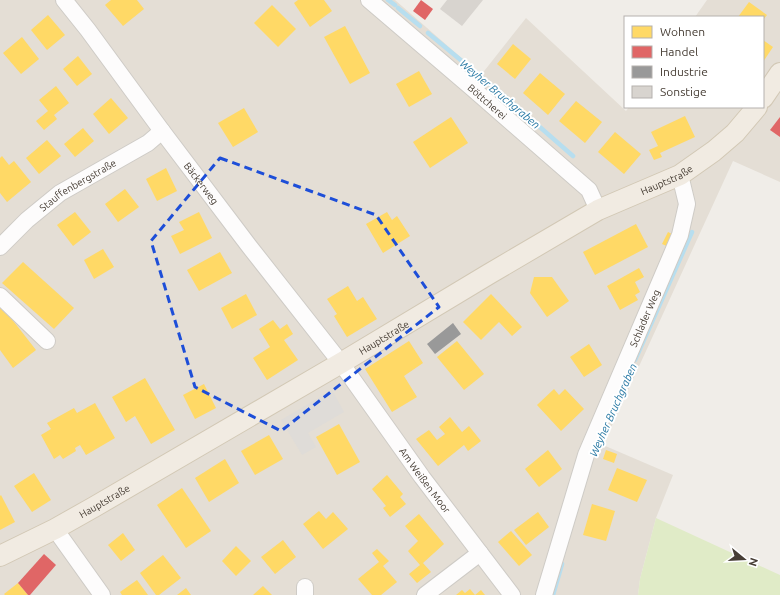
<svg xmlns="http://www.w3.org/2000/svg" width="780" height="595" font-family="Ubuntu,sans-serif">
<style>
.residential{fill:#e4ded5}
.green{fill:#e0ebc7}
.parking{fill:#dfdcd8}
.homes{fill:#ffd966}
.shops{fill:#e06666}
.industry{fill:#999}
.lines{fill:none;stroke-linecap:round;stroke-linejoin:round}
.stream{stroke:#b7deef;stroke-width:4.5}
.building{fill:#d8d4cf}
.minor-casing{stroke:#cecbc6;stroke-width:18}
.major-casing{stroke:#d2c8b5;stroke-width:22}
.minor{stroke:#fdfcfc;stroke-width:16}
.major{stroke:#f1ebe2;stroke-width:20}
.marked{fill:none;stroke:#1d4ed8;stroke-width:3;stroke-dasharray:8 5;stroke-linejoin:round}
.labels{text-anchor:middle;stroke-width:4;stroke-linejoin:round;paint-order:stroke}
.street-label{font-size:10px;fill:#463d34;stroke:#fff}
.water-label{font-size:11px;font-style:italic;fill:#2879a4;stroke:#fff}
</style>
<rect width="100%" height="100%" fill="#f0ede8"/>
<polygon class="residential" points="0,0 395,0 481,75 526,18 626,111 629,107 763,107 763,17 695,17 707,0 780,0 780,182 733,161 603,445 673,475 656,518 640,579 638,595 0,595"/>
<polygon class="green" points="656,518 780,575 780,595 638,595 640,579"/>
<polygon class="parking" points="332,390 344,412 308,433 316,447 302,455 281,420"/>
<g class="homes">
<polygon points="111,0 137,0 144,9 123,26 105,5"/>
<polygon points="298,0 324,0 332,11 310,27 294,3"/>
<polygon points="749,2 767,15 763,20 763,17 738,17"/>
<polygon points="272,5 296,29 278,47 254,23"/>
<polygon points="48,15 65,35 47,50 31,30"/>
<polygon points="345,26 370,73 350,84 324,37"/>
<polygon points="22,37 39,59 21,74 3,53"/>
<polygon points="763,40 773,47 763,62"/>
<polygon points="513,44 531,59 515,79 497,64"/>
<polygon points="78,56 92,74 77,86 63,69"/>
<polygon points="419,71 432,94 409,107 396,84"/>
<polygon points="540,73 565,94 548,115 523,93"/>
<polygon points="56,86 69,103 54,115 57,119 44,130 36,121 48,111 39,100"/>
<polygon points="111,98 128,118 109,134 93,114"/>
<polygon points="576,101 602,122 585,143 559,121"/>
<polygon points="244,108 258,132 233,147 218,123"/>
<polygon points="685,116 695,137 660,153 662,157 654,160 649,150 658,146 651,132"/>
<polygon points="451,117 468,143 430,168 413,142"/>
<polygon points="83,128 94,141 75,157 64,144"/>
<polygon points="615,132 641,154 624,174 598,152"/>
<polygon points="47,140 61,156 39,174 26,158"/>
<polygon points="2,156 9,165 14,161 31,182 7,202 0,193 0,158"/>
<polygon points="166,168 177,191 157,201 146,179"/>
<polygon points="125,189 139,207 118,222 105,204"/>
<polygon points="75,212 91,232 73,246 57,225"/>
<polygon points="199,212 212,238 180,254 171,236 184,230 179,222"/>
<polygon points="387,212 392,220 397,216 410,236 383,253 366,224"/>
<polygon points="636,224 648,247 595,275 583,252"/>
<polygon points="668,232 674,235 669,247 662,244"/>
<polygon points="103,249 114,267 94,279 84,260"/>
<polygon points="220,252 232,273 199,291 187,270"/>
<polygon points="23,262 74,308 54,329 2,283"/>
<polygon points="639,268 644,277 635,282 640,292 635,295 638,300 620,310 607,286"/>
<polygon points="534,277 552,277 569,301 547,317 530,293"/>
<polygon points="348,286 357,301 363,297 377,319 347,337 334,316 337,314 327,299"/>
<polygon points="246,294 257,315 232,329 221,308"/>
<polygon points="491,294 522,327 512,336 499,322 481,340 463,322"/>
<polygon points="0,304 36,350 13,368 0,350"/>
<polygon points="273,320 280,329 287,324 293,334 284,340 298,360 267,380 253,358 270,347 259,329"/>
<polygon points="409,341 423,363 404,376 417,397 392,412 365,369"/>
<polygon points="457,341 484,374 464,390 437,357"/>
<polygon points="589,344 602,365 584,377 570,357"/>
<polygon points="145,378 175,430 151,444 135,416 126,422 112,397"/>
<polygon points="204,384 216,408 195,419 183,395"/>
<polygon points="554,389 559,395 565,389 584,409 561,431 537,405"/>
<polygon points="95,403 115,438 86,455 80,445 75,448 76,451 63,459 60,455 54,459 41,435 51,429 47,423 74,408 77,413"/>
<polygon points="450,417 462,432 469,426 481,441 468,451 464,445 438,466 416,439 429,430 437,440 445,434 439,427"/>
<polygon points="339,424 360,462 337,475 316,437"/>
<polygon points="269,435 283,459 255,475 241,451"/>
<polygon points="548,450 562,469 539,487 525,469"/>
<polygon points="606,450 617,454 614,463 603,459"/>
<polygon points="225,459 239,483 209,502 195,478"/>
<polygon points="617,468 647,480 637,502 608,490"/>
<polygon points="34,473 51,500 32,512 14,486"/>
<polygon points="387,475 403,494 400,497 406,504 390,517 383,508 386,506 372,489"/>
<polygon points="182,488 211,531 186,548 157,505"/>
<polygon points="1,495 15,522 0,530 0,496"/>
<polygon points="592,504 615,511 606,541 583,535"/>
<polygon points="319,511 326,519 333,512 348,529 323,549 303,524"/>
<polygon points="538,512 549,527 526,545 514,530"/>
<polygon points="419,514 444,544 423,563 431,572 417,583 409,574 420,565 408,551 418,541 405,526"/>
<polygon points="511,531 532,555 519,566 498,542"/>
<polygon points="123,533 135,550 121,561 108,545"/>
<polygon points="283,540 296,557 275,574 261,557"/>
<polygon points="236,546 251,561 236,576 222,561"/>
<polygon points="377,549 389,561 383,566 397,582 381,595 372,595 358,579 379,562 372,553"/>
<polygon points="163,555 181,578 159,595 156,595 140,573"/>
<polygon points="137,580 148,595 122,595 120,592"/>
<polygon points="18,583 28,595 5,595 4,594"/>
<polygon points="263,586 272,595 253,595"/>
<polygon points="186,588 191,595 177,595"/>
<polygon points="470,589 475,595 481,590 485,595 456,595 462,590 465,593"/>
</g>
<g class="shops">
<polygon points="421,0 433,9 425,20 413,11"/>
<polygon points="780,117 780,137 770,130"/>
<polygon points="44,554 56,565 30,595 28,595 18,583"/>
</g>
<polygon class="industry" points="453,323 461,334 435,354 427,344"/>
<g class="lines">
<g class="stream">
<polyline points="388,0 395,5"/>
<polyline points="398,8 420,26"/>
<polyline points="428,33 503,95 573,156"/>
<polyline points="635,360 692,232"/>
<polyline points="553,595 562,564"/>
</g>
</g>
<polygon class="building" points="447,0 483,0 462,26 440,9"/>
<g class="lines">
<defs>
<g id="minor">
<path id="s1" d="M64 0 88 30 162 131 249 246 341 363 422 477 512 595"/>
<path id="s2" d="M369 0 472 88 589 190 598 210"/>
<path id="s3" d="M0 247 27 220 60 193 148 143 162 131"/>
<polyline points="0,296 47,341"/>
<polyline points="55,529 102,595"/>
<polyline points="305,595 305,587"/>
<polyline points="425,595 480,553"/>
<path id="s4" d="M544 595 586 455 680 235 687 204 680 175"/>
</g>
<g id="major">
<polyline points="763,98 780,73"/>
<path id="s5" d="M0 556 55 529 94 507 341 363 489 274 598 210 680 175 714 151 735 133 757 107"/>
</g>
</defs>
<use href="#minor" class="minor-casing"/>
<use href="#major" class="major-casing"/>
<use href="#minor" class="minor"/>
<use href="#major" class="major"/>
</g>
<path class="marked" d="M220 158 376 215 439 307 281 431 195 387 151 241Z"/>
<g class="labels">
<g class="street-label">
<text dy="4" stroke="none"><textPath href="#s2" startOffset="156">Böttcherei</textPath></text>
<text dy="4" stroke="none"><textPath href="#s5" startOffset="766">Hauptstraße</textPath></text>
<text dy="4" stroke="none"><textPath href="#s1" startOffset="229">Bäckerweg</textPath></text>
<text dy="4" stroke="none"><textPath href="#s3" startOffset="100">Stauffenbergstraße</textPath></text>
<text dy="4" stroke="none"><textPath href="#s4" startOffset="295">Schlader Weg</textPath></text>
<text dy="4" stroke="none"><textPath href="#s5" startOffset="442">Hauptstraße</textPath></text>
<text dy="4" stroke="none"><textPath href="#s1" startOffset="601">Am Weißen Moor</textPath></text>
<text dy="4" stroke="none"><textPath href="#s5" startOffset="118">Hauptstraße</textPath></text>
</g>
<g class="water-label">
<text transform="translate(500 94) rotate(40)" y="4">Weyher Bruchgraben</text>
<text transform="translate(613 410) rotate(-66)" y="4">Weyher Bruchgraben</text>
</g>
</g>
<rect x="624" y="16" width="140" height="92" fill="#ffffff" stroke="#b5b1ae"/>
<rect x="632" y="26" width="20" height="12" fill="#ffd966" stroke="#b5b1ae"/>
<text x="660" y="36" font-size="12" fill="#463d34">Wohnen</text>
<rect x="632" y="46" width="20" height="12" fill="#e06666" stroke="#b5b1ae"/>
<text x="660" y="56" font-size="12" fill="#463d34">Handel</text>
<rect x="632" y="66" width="20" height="12" fill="#999999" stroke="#b5b1ae"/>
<text x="660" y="76" font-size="12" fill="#463d34">Industrie</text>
<rect x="632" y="86" width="20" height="12" fill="#d8d4cf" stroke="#b5b1ae"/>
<text x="660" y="96" font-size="12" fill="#463d34">Sonstige</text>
<g transform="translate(744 559) rotate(108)" stroke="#ffffff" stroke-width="3" paint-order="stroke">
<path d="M0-3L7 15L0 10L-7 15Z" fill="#463d34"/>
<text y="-6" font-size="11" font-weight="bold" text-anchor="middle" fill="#463d34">N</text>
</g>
</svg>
